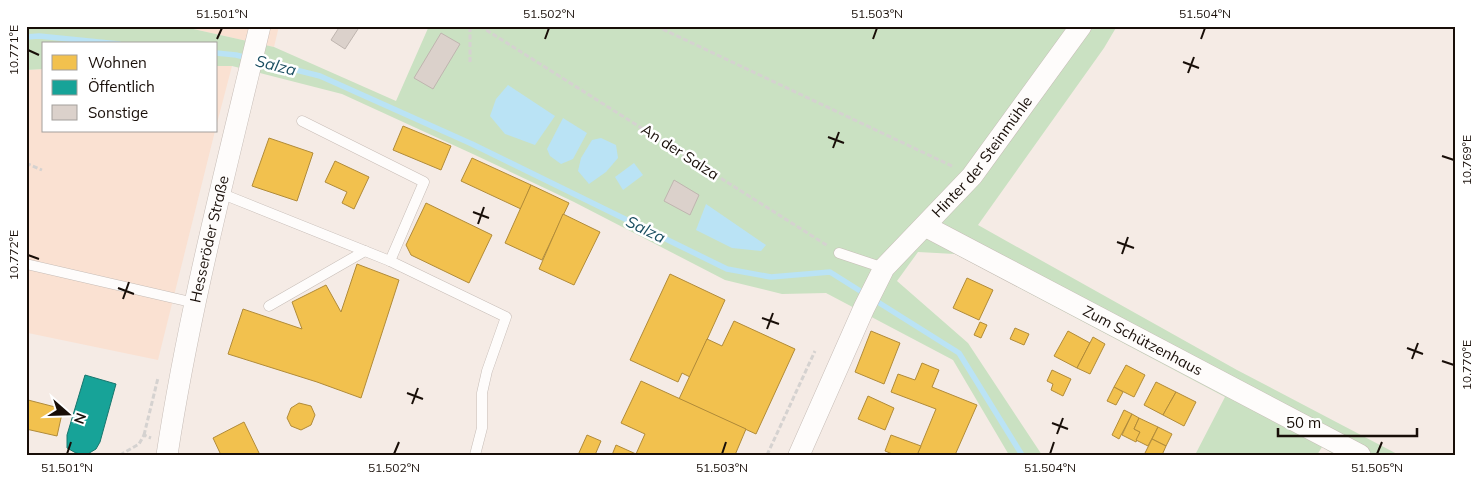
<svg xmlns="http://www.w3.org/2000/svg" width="1481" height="481" font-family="Mulish,sans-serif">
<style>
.built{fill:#fae1d2}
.green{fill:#cae1c2}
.water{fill:#bae3f5}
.homes{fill:#f2c14e;stroke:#b18b39}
.public{fill:#17a398;stroke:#17766d}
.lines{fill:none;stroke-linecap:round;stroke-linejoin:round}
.stream{stroke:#bae3f5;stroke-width:5.5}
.building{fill:#dbd1cb;stroke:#bfb5af}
.service-casing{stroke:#c7bdb7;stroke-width:11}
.minor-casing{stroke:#c7bdb7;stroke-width:22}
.path{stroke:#d5d2d0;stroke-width:3;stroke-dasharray:5 2.5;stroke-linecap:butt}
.service{stroke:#fefcfb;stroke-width:10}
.minor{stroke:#fefcfb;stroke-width:21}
.ticks{fill:none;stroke:#180e08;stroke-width:2}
.labels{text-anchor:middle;stroke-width:5;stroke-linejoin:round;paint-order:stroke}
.street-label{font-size:15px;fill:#180e08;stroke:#fff}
.water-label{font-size:16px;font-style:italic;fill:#194d60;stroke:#fff}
.neatline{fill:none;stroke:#180e08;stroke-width:2}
.ticks-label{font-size:12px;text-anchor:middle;fill:#180e08}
</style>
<rect width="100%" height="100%" fill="#f5ebe5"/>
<g class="built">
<polygon points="180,26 279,26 274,47"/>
<polygon points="216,66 232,66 216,127"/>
<polygon points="44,69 44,131 215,131 158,360 28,333 26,338 26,70"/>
</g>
<polygon class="green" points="26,26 180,26 274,47 396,101 429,26 1117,26 1104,48 978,225 1237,370 1399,455 1335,455 1322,447 1317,455 1195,455 1225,397 955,254 918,252 897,281 968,343 1042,455 1009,455 953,360 826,293 782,294 725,280 574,202 475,155 342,94 232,66 216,66 216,44 44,44 44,69 26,70"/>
<g class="water">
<polygon points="508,85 555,116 535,145 505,134 490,116 496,99"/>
<polygon points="563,118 587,133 573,159 561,164 550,156 547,149"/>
<polygon points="601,138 616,145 618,158 606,172 589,184 578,171 581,158 592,140"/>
<polygon points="634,163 643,175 623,190 615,177"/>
<polygon points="706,204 766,245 761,251 732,248 696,230"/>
</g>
<g class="homes">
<polygon points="403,126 451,146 441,170 393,150"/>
<polygon points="269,138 313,153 297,201 252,186"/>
<polygon points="472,158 531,185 521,209 461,181"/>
<polygon points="335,161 369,177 354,209 342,203 347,192 325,182"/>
<polygon points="531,185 569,203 542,260 505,243"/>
<polygon points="426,203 492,235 469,283 411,255 406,245"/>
<polygon points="563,214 600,232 574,285 539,269"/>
<polygon points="357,264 399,280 361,398 317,382 228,354 243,309 302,329 292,302 326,285 341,312"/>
<polygon points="670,274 725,300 690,377 682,373 678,382 630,360"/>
<polygon points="967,278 993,290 979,320 953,308"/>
<polygon points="734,321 795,349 756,434 679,399 707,339 722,346"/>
<polygon points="980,322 987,325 981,338 974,335"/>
<polygon points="1015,328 1029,334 1024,345 1010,339"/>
<polygon points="871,331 900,343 884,384 855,372"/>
<polygon points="1068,331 1090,343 1077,368 1054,356"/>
<polygon points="1093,337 1105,344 1090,374 1077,368"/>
<polygon points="922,363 939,370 932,387 977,405 955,455 917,455 936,409 891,392 898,374 915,380"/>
<polygon points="1126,365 1145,375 1134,397 1114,387"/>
<polygon points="1052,370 1071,379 1063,396 1051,390 1053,384 1047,381"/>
<polygon points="641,381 746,429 735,455 636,454 645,434 621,423"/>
<polygon points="1156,382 1176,392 1163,415 1144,405"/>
<polygon points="1114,387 1123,392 1116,405 1107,401"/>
<polygon points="1176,392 1196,402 1184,426 1163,415"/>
<polygon points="868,396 894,408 885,430 858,419"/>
<polygon points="28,400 63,409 57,436 26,429"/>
<polygon points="299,403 311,406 315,415 311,425 301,430 291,426 287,418 291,408"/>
<polygon points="1124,410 1132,414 1119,439 1112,435"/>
<polygon points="1132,414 1139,418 1134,429 1140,432 1136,442 1122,435"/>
<polygon points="1139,418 1158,427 1148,446 1136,440 1140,432 1134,429"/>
<polygon points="244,422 260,455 221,455 213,438"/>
<polygon points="1158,427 1172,434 1166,446 1152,439"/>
<polygon points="587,435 601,441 595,455 578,455"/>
<polygon points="891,435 921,446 917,455 895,455 885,451"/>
<polygon points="1152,439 1166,446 1162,455 1144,455"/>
<polygon points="616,445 636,454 636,455 612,455"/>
</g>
<polygon class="public" points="85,375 116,384 100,442 96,449 86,455 76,453 67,448 67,435"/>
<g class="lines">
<g class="stream">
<polyline points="26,37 39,36 119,44"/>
<polyline points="216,53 236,55 320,76 472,144 727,269 771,277 830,272 865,294"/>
<polyline points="873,299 959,353 1022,455"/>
</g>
</g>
<g class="building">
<polygon points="340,26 360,26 345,49 331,40"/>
<polygon points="441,33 460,44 433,89 414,78"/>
<polygon points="674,180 699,195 690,215 664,201"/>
</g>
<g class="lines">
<defs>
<g id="service">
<polyline points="302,121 424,182 390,261 506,317 487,371 482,393 482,428 475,455"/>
<polyline points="220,193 390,261"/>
<polyline points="839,253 884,268"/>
<polyline points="26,264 195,303"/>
<polyline points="269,306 365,251"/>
</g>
<g id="minor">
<path id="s1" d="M925 226 1360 455"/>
<path id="s2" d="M167 455C189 310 226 169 260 26"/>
<path id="s3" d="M799 455 864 308 884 268 972 176 1081 26"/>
</g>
</defs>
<use href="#service" class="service-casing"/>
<use href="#minor" class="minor-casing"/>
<g class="path">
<polyline points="480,26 828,246"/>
<polyline points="656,26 954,167"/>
<polyline points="470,62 470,26"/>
<polyline points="26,163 42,170"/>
<polyline points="144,435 158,378"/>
<polyline points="120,455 139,444 144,435 151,438"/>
<polyline points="767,455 815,351"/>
</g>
<use href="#service" class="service"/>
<use href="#minor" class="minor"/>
</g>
<path class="ticks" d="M217 39 222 28M545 39 549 28M873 39 877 28M1201 39 1205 28M28 50 39 55M1183 62 1199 68M1188 73 1194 57M828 137 844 143M833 148 839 132M1442 156 1454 160M473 212 489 218M478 224 484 207M1117 242 1134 248M1122 254 1128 237M28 255 39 259M118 288 134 294M123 299 129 282M762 318 779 324M767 329 773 313M1407 348 1423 354M1412 359 1418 343M1442 361 1454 365M407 393 423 399M412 404 418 388M1052 423 1068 429M1057 434 1063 418M67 454 71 442M394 454 399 442M722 454 726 442M1050 454 1054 442M1377 454 1382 442"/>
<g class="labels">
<g class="street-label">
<text transform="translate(680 152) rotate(33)" y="5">An der Salza</text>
<text dy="5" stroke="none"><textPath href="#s3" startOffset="354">Hinter der Steinmühle</textPath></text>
<text dy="5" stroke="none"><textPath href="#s2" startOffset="220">Hesseröder Straße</textPath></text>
<text dy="5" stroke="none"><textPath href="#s1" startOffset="246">Zum Schützenhaus</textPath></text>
</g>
<g class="water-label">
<text transform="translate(276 65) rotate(14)" y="6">Salza</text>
<text transform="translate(646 229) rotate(26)" y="6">Salza</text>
</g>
</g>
<rect width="1481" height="481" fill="none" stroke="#ffffff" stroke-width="55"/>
<rect x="42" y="42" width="175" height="90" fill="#ffffff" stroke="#a39f9c"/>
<rect x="52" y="55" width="25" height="15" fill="#f2c14e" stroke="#a39f9c"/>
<text x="88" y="68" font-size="15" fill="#180e08">Wohnen</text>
<rect x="52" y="80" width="25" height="15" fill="#17a398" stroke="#a39f9c"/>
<text x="88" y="92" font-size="15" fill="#180e08">Öffentlich</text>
<rect x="52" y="105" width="25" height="15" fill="#dbd1cb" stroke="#a39f9c"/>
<text x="88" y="118" font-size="15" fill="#180e08">Sonstige</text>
<g transform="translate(68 414) rotate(110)" stroke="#ffffff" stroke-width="4" paint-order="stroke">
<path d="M0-4L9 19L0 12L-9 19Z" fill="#180e08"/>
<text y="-8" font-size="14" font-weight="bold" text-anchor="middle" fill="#180e08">N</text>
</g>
<path d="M1278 428v8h139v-8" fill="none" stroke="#180e08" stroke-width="2.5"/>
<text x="1286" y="428" font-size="15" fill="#180e08" stroke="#ffffff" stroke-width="4" paint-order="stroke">50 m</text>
<rect x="28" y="28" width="1426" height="426" class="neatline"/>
<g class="ticks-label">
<text x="222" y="18">51.501°N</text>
<text x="549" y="18">51.502°N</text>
<text x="877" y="18">51.503°N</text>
<text x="1205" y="18">51.504°N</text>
<text transform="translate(14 50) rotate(-90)" y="4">10.771°E</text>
<text transform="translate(1467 160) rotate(-90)" y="4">10.769°E</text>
<text transform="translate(14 255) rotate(-90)" y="4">10.772°E</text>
<text transform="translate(1467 365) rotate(-90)" y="4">10.770°E</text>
<text x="67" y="472">51.501°N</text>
<text x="394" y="472">51.502°N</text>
<text x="722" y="472">51.503°N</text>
<text x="1050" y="472">51.504°N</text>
<text x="1377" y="472">51.505°N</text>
</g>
</svg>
